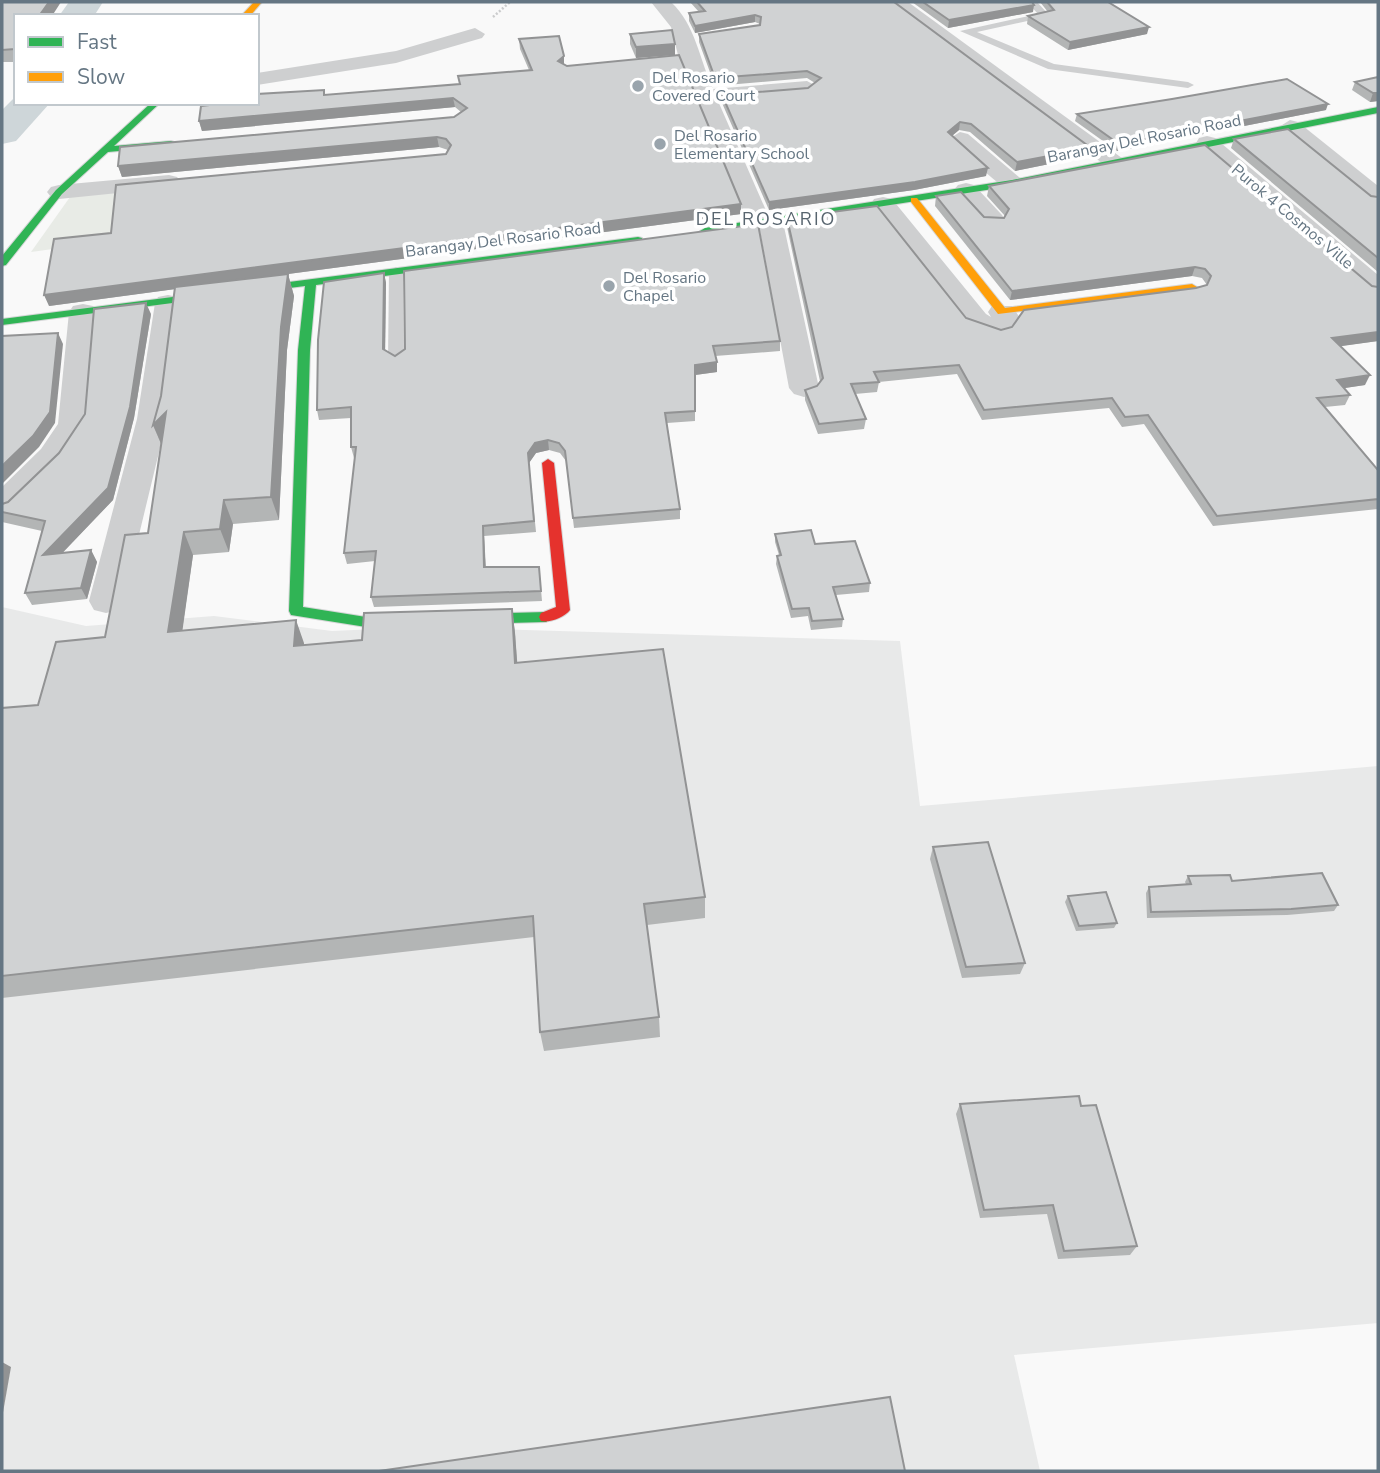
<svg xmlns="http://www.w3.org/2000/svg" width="1380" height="1473" font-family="'Nunito Sans',sans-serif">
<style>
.built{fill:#e8e9e9}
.green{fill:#e8ebe6}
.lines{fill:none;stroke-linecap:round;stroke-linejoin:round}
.river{fill:#ced6d9;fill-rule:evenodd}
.fast-casing{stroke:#d5d6d7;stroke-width:2}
.slow-casing{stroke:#d5d6d7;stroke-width:2}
.jam-casing{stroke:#d5d6d7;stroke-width:2}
.path{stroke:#cbcccd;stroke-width:2.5;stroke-dasharray:2 2;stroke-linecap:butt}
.lane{fill:#cecfd0;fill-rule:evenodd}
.street{fill:#cecfd0;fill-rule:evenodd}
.fast{fill:#30b455;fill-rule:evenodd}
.slow{fill:#ff9f0a;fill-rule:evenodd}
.jam{fill:#e5322d;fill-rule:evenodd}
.wall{fill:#b3b5b5}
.shaded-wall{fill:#929394}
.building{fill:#d0d2d3;stroke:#929394;stroke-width:2}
.poi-dot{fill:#99a4ac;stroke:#fff;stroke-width:2.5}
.labels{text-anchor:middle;stroke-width:7;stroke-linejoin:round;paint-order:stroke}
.far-poi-label{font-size:16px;fill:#657683;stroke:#fff;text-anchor:start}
.far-street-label{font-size:16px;fill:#657683;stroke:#fff}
.far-quarter-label{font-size:18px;letter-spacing:2px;fill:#57646e;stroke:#fff}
</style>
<rect width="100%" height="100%" fill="#f9f9f9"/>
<polygon class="built" points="2,607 86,626 214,616 332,631 421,627 900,641 920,806 1378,766 1378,1323 1014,1355 1040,1471 2,1471"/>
<polygon class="green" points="164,188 163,234 31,252 70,197"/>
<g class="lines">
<g class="river">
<polygon points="69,2 103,2 94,16 59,16"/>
<polygon points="16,96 16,103 50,103 16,141 2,144 2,110"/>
</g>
<defs>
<g id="fast">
<polygon points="151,103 160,103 114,146 171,141 174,142 174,146 108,152 62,194 6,265 2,266 2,256 56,190"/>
<polygon points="1378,107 1378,113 1012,186 705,234 700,231 705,228 1012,180"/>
<polygon points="638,237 642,238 642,242 316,285 310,350 303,607 366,617 546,612 553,617 546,622 366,627 291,615 289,611 298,350 305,286 2,325 2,319"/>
</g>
<g id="slow">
<polygon points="254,2 262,2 250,16 241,16"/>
<polygon points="911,198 917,198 1005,308 1192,284 1197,287 1192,290 998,314 911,202"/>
</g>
<path id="jam" d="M548 459 554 463 570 610C565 617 550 623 541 621L539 617 541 613 556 607 542 463Z"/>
</defs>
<use href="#fast" class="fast-casing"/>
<use href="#slow" class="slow-casing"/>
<use href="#jam" class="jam-casing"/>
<polyline class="path" points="493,17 510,2"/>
<g class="lane">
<polygon points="1027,2 1037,2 1050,16 977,32 1054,64 1188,82 1194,85 1188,88 1048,69 960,31 1038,14"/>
<polygon points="396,267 403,271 404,359 396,364 388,359 389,271"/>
</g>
<g class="street">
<path d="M651 2H671C696 26 699 58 713 89L807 81 818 87 807 93 718 101 768 215 780 217 783 222 819 388 814 394 804 397 794 394 789 388 760 231 751 229 748 224 679 59 671 27Z"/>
<polygon points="887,2 908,2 1126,161 1122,166 1106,166"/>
<polygon points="475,28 485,34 482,38 396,63 257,85 257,73 396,51"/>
<polygon points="1290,120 1298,122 1378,186 1378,205 1369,203 1282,132 1279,127"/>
<polygon points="960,132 968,134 1020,178 1024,183 1020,188 1004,188 952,144 949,139"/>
<polygon points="1207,136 1215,138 1378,275 1378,296 1369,294 1199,148 1196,143 1199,138"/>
<polygon points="169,175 177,177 181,182 177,187 59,199 51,197 47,192 51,187 59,185"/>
<polygon points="966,183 974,185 1002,215 1005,220 1002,225 984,225 958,195 954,190 958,185"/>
<polygon points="883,197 892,199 986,314 991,317 988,312 992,306 1012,306 1020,318 1008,335 998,337 966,326 871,204 874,199"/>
<polygon points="168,295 178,297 181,303 167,419 123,601 118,610 106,613 94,610 89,601 137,419 155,303 158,297"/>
<polygon points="83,304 93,306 97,312 88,424 63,463 13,512 2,515 2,487 41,449 58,424 69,312 73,306"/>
</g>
<use href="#fast" class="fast"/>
<use href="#slow" class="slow"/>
<use href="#jam" class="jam"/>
</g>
<g class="wall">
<polygon points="2,2 61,2 16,16 16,62 2,62"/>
<polygon points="690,2 894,2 1089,156 1015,171 970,132 959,130 952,136 986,176 914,190 769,210 722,103 722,95 808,88 815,83 807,78 715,86 699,42 699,34 760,25 760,24 755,22 695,33 689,21 689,13 699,12"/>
<polygon points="912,2 1032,2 1033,12 948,28"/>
<polygon points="1040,2 1108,2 1147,34 1068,50 1027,24 1028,16 1048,12"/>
<polygon points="630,34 675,44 675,55 636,58 630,44"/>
<polygon points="519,39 564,56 564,65 741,204 741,214 288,274 294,296 287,350 279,520 233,524 229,552 193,555 182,630 304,643 304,645 362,640 512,609 515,633 517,663 705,897 705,918 647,925 659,1017 660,1037 544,1051 540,1032 534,937 2,998 2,708 38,705 105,637 148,533 161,444 153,425 161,396 175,289 49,306 111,233 446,154 448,150 439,147 122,177 118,166 454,117 461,112 455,107 202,131 199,121 227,103 324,90 325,95 459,84 529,70 520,49"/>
<polygon points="1378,77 1378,101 1370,102 1352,90 1355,82"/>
<polygon points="1326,110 1117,151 1075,121 1077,114"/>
<polygon points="1234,139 1371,196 1378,197 1378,272 1231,148"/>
<polygon points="1205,145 1378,341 1340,346 1365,385 1344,388 1350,395 1345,405 1325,407 1378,470 1378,509 1213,526 1144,424 1122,427 1109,408 982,420 957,374 879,382 877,392 855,394 866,419 864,429 818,434 805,400 805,390 817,386 820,381 787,227 787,218 966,318 1001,330 1207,285 1202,278 1192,276 1010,300 935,206 936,196 984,217 1004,218 1005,216 987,196 989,186"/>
<polygon points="384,273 386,283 385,350 395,356 780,341 780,351 715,356 717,372 695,375 695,421 667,423 680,509 680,519 574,528 566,461 560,453 549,450 536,453 529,463 536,532 484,536 486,567 539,567 542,601 374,607 371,597 375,561 347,564 344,553 355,457 354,458 351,447 351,418 319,420 317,410"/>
<polygon points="151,314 134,418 113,500 62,553 91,550 97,562 87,599 32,605 25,593 42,531 2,522 2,504 8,502 59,453"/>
<polygon points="775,534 815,544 870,583 869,592 836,595 843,619 842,627 811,630 808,616 791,618 776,564 777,556 779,555 775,542"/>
<polygon points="933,847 1025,963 1020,974 962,978 930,859"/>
<polygon points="1188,876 1232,881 1338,905 1334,911 1287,915 1147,918 1146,893 1149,887 1186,884 1185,882"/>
<polygon points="1068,896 1117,923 1114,928 1076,931 1065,902"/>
<polygon points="960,1104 1081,1106 1137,1246 1130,1255 1058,1259 1047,1214 980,1218 956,1114"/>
</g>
<g class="shaded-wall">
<polygon points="49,2 61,2 52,16 39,16"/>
<polygon points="1034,5 1033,12 948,28 949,20"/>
<polygon points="755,15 755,22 695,33 695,26"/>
<polygon points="1149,27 1147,34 1068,50 1070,42"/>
<polygon points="675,44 675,55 636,58 636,47"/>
<polygon points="564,56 564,65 558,61"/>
<polygon points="1373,93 1378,93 1378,101 1370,102"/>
<polygon points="453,98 455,107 202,131 199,121"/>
<polygon points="1328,104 1326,110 1117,151 1119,144"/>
<polygon points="960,122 959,130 947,140 948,132"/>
<polygon points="437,137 439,147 122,177 118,166"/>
<polygon points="1091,148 1089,156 1015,171 1017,162"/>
<polygon points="988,168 986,176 914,190 769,210 769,202"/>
<polygon points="741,204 741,214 288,274 294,296 287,350 279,520 271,497 281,327 288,274 49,306 44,295"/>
<polygon points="1195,267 1192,276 1010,300 1012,291"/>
<polygon points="384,273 386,283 385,359 383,349"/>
<polygon points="146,303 151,314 134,418 113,500 50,566 43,555"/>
<polygon points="1378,332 1378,341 1328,348 1332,338"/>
<polygon points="58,333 63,344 55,423 39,447 2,484 2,466"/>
<polygon points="717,362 717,372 695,375 695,365"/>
<polygon points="1370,375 1365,385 1332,390 1337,380"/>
<polygon points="166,412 163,448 153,425"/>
<polygon points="548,440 549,450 536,453 529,463 536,532 528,453 535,443"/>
<polygon points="224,500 233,524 229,552 220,529"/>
<polygon points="483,526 484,536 486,577 484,567"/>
<polygon points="184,532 193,555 179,655 168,632"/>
<polygon points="91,550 97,562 87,599 81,588"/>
<polygon points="512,609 515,633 519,686 515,663"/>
<polygon points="296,620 304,643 302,669 294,646"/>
<polygon points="2,1362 11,1367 2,1418"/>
</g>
<g class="building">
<polygon points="2,2 49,2 39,16 16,16 15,49 2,50"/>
<polygon points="697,2 894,2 1091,148 1017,162 971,124 960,122 948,132 988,168 915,182 769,202 722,95 808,88 821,78 807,71 715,78 699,34 760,25 761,17 755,15 695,26 689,13 705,11"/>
<polygon points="923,2 1032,2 1034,5 949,20"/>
<polygon points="1047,2 1108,2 1149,27 1070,42 1028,16 1054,10"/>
<polygon points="672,30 675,44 636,47 630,34"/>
<polygon points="559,36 564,56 558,61 567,66 679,55 741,204 44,295 54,239 111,233 116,185 446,154 451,145 446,139 437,137 118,166 120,147 454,117 467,108 453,98 199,121 201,106 227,103 257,103 257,94 324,90 324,95 460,84 458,76 532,70 519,39"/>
<polygon points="1378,77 1378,93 1373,93 1355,82"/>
<polygon points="1287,79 1328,104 1119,144 1077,114 1172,99"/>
<polygon points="1288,129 1371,196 1378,197 1378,258 1234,139"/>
<polygon points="1205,145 1372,286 1378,287 1378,332 1332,338 1370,375 1337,380 1350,395 1317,398 1378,470 1378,499 1217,516 1148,415 1125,417 1112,398 984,410 959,365 874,372 879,382 851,384 866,419 819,424 805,390 817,386 823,378 787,218 877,206 966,318 1001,330 1012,327 1024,310 1196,288 1207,285 1211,276 1205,269 1195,267 1012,291 936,196 961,192 984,217 1004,218 1009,209 989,186"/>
<polygon points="758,224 780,341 713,346 717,362 695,365 695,411 665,413 680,509 573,518 565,451 559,443 548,440 535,443 528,453 534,521 483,526 484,567 539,567 541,591 371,597 376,551 344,553 356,447 351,447 351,407 317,410 318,340 324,282 384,273 383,349 395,356 405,349 404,271"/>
<polygon points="288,274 281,327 271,497 224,500 220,529 184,532 168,632 296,620 294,646 362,640 364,613 512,609 515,663 663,649 705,897 644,904 659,1017 540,1032 533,916 2,976 2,708 38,705 56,642 105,637 125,535 148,533 166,412 153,425 161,396 175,287"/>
<polygon points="146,303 130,407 108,488 43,555 91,550 81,588 25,593 45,521 2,512 2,504 8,502 59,453 85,414 94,309"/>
<polygon points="58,333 50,412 33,436 2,466 2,336"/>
<polygon points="811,530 815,544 855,541 870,583 833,587 843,619 812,621 809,608 792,609 777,556 781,555 775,534"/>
<polygon points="988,842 1025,963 966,967 933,847"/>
<polygon points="1322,873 1338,905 1291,909 1151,912 1149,887 1191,884 1188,876 1230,875 1232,881"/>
<polygon points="1106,892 1117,923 1079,926 1068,896"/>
<polygon points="1079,1096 1081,1106 1096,1105 1137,1246 1064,1251 1053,1205 984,1210 960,1104"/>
<polygon points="890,1397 905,1471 379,1471"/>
</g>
<g class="poi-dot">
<circle cx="638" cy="86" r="7"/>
<circle cx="660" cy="144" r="7"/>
<circle cx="609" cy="286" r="7"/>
</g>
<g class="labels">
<g class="far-poi-label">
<text x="652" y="83">Del Rosario<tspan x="652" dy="18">Covered Court</tspan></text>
<text x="674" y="141">Del Rosario<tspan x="674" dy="18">Elementary School</tspan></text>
<text x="623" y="283">Del Rosario<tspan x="623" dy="18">Chapel</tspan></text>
</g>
<g class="far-street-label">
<text transform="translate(1144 138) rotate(-11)" y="6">Barangay Del Rosario Road</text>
<text transform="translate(1293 216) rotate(40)" y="6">Purok 4 Cosmos Ville</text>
<text transform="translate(503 239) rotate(-7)" y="6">Barangay Del Rosario Road</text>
</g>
<g class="far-quarter-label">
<text x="766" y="225">DEL ROSARIO</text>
</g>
</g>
<rect width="1380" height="1473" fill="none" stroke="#657683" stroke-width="7"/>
<rect x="14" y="14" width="245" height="91" fill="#ffffff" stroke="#c1c8cd" stroke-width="2"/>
<rect x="28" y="37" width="35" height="10" fill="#30b455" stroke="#c1c8cd" stroke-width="2"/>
<text x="77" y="49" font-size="21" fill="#657683">Fast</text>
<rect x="28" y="72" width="35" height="10" fill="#ff9f0a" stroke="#c1c8cd" stroke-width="2"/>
<text x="77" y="84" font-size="21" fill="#657683">Slow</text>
</svg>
